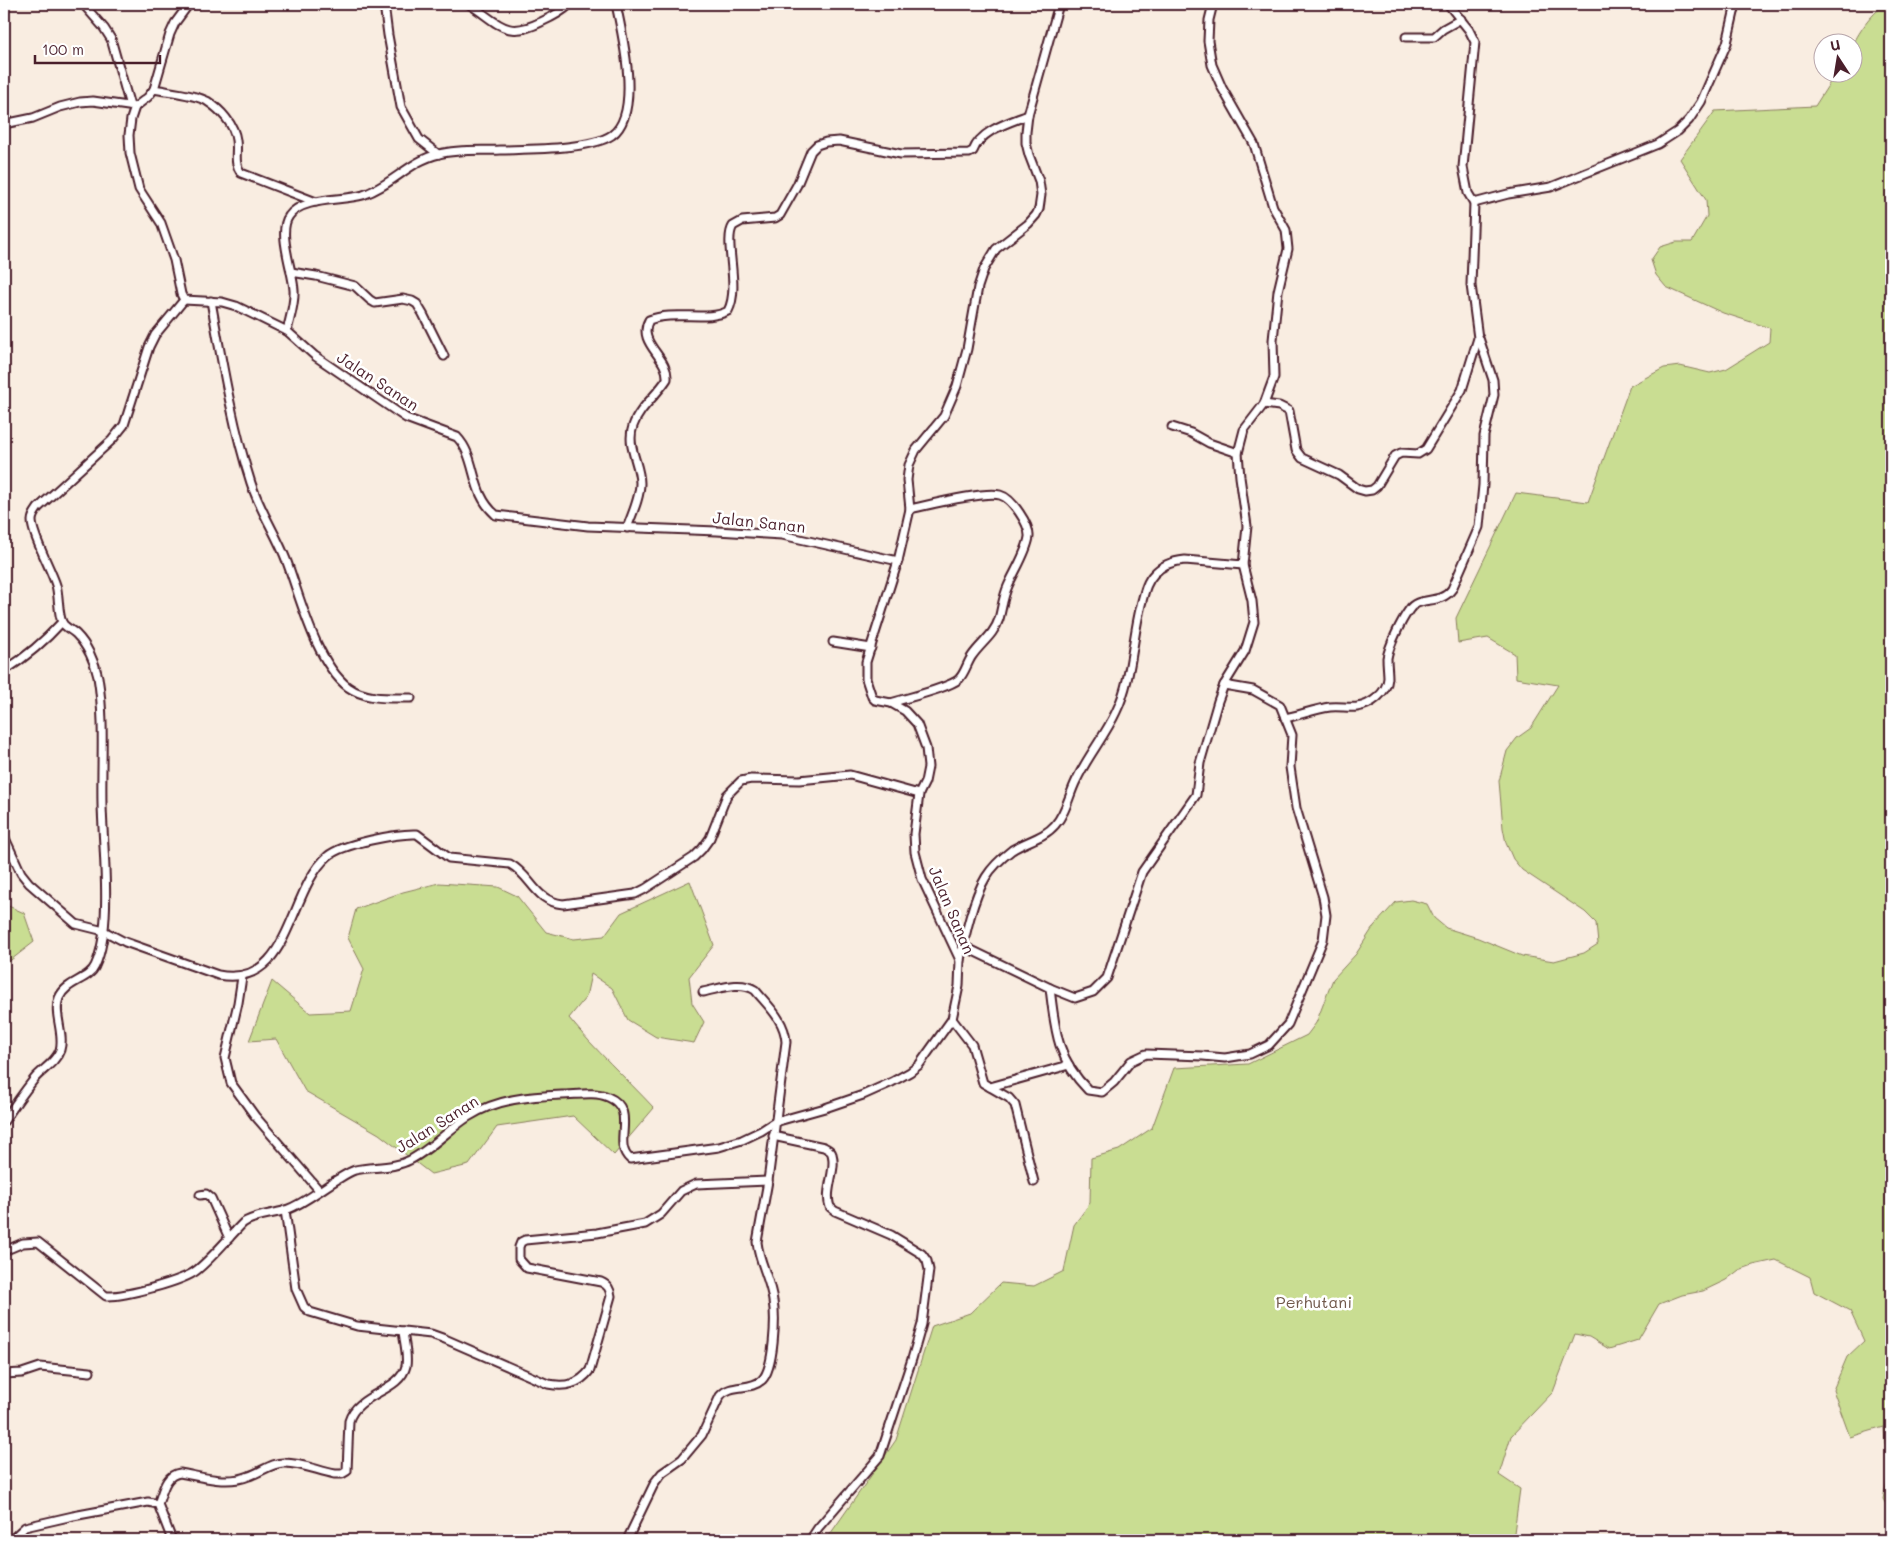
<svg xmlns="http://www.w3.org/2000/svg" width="1895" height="1544" font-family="Mali,sans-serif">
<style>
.green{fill:#c9dd92;stroke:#8a7e5e}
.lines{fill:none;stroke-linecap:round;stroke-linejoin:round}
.street-casing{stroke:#4a1f2b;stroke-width:11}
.street{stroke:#fff;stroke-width:7}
.labels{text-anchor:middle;stroke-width:5;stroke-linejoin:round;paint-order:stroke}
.street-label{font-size:16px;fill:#4a1f2b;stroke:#fff}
.park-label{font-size:16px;fill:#70584a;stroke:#fff}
</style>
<rect width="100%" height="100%" fill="#f9ede1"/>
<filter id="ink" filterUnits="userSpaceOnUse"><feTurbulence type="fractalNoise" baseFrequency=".02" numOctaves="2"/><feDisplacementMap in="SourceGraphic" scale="10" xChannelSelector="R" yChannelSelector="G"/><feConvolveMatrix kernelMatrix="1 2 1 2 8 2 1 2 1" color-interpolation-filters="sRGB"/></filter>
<g filter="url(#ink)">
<g class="green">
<path d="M1891 4V1461L1885 1443 1884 1427 1850 1437 1833 1390 1847 1357 1864 1341 1850 1311 1814 1292 1810 1277 1776 1260 1753 1265 1739 1270 1726 1280 1703 1291 1682 1295 1659 1304 1638 1340 1609 1349 1589 1337 1575 1334 1553 1392 1511 1436 1499 1475 1520 1489 1513 1540H826L896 1440 932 1326 970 1313 1001 1283 1034 1286 1064 1271 1074 1225 1090 1203 1091 1158 1119 1150 1152 1128 1174 1068 1248 1064 1307 1035 1316 1023 1333 979 1356 954 1374 926 1396 902 1411 900 1427 904 1434 918 1446 928 1478 938 1522 956 1554 961 1584 953 1598 944 1596 923 1585 912 1522 870 1513 859 1506 843 1503 828 1499 781 1507 751 1517 738 1531 728 1558 685 1516 678 1515 654 1488 638 1458 643 1456 618 1516 493 1588 502 1630 386 1664 368 1680 366 1710 373 1726 369 1769 342 1770 328 1723 313 1666 287 1656 275 1651 260 1660 247 1676 242H1692L1707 216 1706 200 1680 159 1715 111 1815 106 1836 73 1852 72C1853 64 1850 53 1853 45 1858 33 1877 4 1891 4Z"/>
<path d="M690 881 714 945 689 977 692 1003 704 1022 694 1043 656 1037 628 1020 612 988 591 974 586 997 569 1018C595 1050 626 1078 654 1108L614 1155 573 1116 497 1127 469 1165 431 1174 379 1134 305 1091 276 1039 249 1041 272 981 310 1013 351 1011 364 969 348 938 356 909 403 892 439 883 498 887 517 896 546 932 574 939 604 936 621 913Z"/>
<polygon points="4,904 24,913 34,942 7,963 4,961"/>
<polygon points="1891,1463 1891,1513 1883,1499"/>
</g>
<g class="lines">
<defs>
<g id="street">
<polyline points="83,4 104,28 111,39 130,106"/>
<polyline points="384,4 388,35 401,107 419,139 438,154"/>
<path d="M469 4C498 22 505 40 541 22 552 17 562 12 570 4"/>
<polyline points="1406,37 1434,37 1443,29 1461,19"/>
<path d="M154 89C169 92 194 94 207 101 221 110 234 124 236 140 238 153 233 162 241 173L316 202"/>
<polyline points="4,124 33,118 60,107 80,102 93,101 135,107"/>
<polyline points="1474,203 1508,194 1551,187 1658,144 1678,131 1689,120 1701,102 1727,43 1736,4"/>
<polyline points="291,272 316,276 355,286 370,300 375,303 403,299 412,301 417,304 423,314 444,356"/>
<path d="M211 301C222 362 232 424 251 483 260 511 277 535 287 562 301 600 316 662 348 687 366 700 390 698 411 698"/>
<path d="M287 331C290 317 295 304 294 290 293 271 277 232 289 216 302 197 342 201 363 195 391 186 411 160 439 154 459 149 480 151 500 150 527 149 590 150 612 135 642 113 622 34 616 4"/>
<polyline points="1264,404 1279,406 1289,411 1296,450 1302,458 1339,475 1358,489 1365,491 1372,490 1377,486 1395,456 1401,453 1418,454 1426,449 1462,390 1478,338 1471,285 1474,203 1468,193 1463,167 1475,42 1469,30 1448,4"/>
<polyline points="1172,427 1191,433 1209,443 1238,453"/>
<path d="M627 528C632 514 640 498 640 483 640 464 626 446 633 426 639 408 657 395 667 379 669 357 636 343 649 320 675 310 707 322 728 311 741 287 723 241 733 226L742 221 775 218 780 215 797 185 811 151 817 145 826 142 839 141 901 154 969 153 973 151C981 130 1008 123 1028 115"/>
<polyline points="898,561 910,509 907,480 909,465 916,450 944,416 957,386 967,349 978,287 984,269 996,249 1028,224 1036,215 1039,209 1041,195 1039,181 1029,155 1026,143 1026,132 1028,115 1059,4"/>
<polyline points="833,642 871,648"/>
<path d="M4 671C26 657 44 642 62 622"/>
<path d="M891 703C906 698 949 688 959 679 965 673 967 663 972 656 981 643 994 635 999 619 1002 608 1003 597 1008 586 1014 572 1027 552 1029 537 1030 525 1012 498 1000 495 983 491 929 505 910 509"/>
<path d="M1285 718C1300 715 1315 709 1330 707 1339 706 1348 708 1357 707 1371 705 1387 693 1388 678 1388 671 1387 665 1387 658 1389 646 1401 621 1409 610 1418 595 1440 606 1452 589L1479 527 1483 485 1484 436 1494 395 1493 380 1479 338"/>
<path d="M4 836 21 873 29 883 76 924 104 931 125 942 218 975C292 989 287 891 328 856 342 844 398 833 417 834L449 858 510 864C532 876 534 901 563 904L635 894 645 889 694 857 702 849 710 838 727 795 741 781 751 779 799 780 850 775 919 794"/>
<polyline points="963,946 1050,988 1075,998 1093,992 1107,978 1142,872 1196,795 1200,763 1218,701 1224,685 1245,651 1254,622 1252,601 1243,565 1247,526 1240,477 1238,453 1244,430 1264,404 1274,377 1273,340 1278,291 1288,249 1286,230 1273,207 1254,144 1222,88 1212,65 1208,41 1209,20 1213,4"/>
<path d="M960 960C965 936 973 898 986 877 992 867 1003 857 1012 850 1026 841 1044 838 1055 825 1066 813 1069 795 1076 781 1087 757 1105 736 1116 712 1132 679 1132 640 1141 605 1144 594 1146 582 1154 574 1162 565 1174 561 1185 560L1243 565"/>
<polyline points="242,977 238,1003 225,1058 231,1083 255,1116 319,1190"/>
<path d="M1050 988C1055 1030 1057 1059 1088 1090L1102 1092 1114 1082 1131 1061 1146 1054 1203 1056 1225 1058 1250 1054 1269 1045 1288 1024 1323 940 1326 915 1323 897 1296 808 1290 767 1292 735 1280 705 1253 690 1224 685"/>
<polyline points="952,1019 972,1045 983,1083 1009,1098 1015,1105 1034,1182"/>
<polyline points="990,1087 1069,1065"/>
<path d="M4 1121C14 1106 24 1092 35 1078 43 1069 56 1062 60 1050 65 1034 53 1014 59 998 66 981 89 980 95 966 113 928 103 849 102 805 101 762 105 720 98 677 95 662 87 645 76 634 72 630 64 627 62 622 58 614 59 595 56 585 51 569 32 535 32 521 32 516 35 512 38 508L112 440 124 425 149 347 155 335 184 300"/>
<path d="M773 1136 824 1147C827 1149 831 1150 832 1154 837 1170 824 1190 830 1207L835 1211 891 1235 922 1254 927 1261 929 1270 922 1324 912 1359 880 1456 818 1528 810 1540"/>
<polyline points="200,1195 206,1194 211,1198 229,1238"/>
<path d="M285 1210 296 1289 304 1307 310 1312 357 1326 431 1334 445 1339 548 1384C565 1387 579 1385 590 1370L611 1296C610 1289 608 1285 601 1282L527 1268 519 1259V1247L521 1242 525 1240 597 1233 645 1224 661 1214 681 1191 696 1184 768 1181"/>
<path d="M4 1251 23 1243 38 1242 106 1296C124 1297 184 1281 197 1270 214 1256 228 1238 243 1223 257 1214 271 1215 286 1210 305 1203 321 1189 338 1179 343 1176 349 1172 355 1170 373 1166 393 1169 410 1160 431 1149 448 1130 468 1117 496 1099 530 1096 562 1095 576 1095 595 1091 608 1097 639 1110 611 1143 630 1159L719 1147 742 1140 761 1131 775 1122 825 1108 863 1095 892 1082 910 1072 919 1065 952 1019 959 986 960 960 922 879 915 852 914 834 919 794 925 782 928 767 926 748 917 724 905 711 891 703 875 700 872 697 866 679V662L898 561 782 535 717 531 588 526 496 515C469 492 478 459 457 437L406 418 315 356 287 331 236 306 222 302 184 300 181 294 174 260 161 223 139 189 130 153 129 135 131 119 135 107 148 97 154 89 170 34 175 23 189 4"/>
<polyline points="4,1374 22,1373 40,1367 90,1372"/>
<path d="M158 1504C163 1491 165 1475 180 1473 203 1477 227 1485 249 1476 261 1472 273 1462 285 1463 301 1463 319 1471 335 1474H342L347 1471 349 1421C357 1393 400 1392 406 1366 408 1355 404 1342 403 1331"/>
<polyline points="11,1540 25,1527 73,1516 148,1502 158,1504 172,1540"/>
<path d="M627 1540 655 1482 662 1473 682 1459 702 1435 720 1396C731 1383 750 1391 762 1380 774 1368 776 1318 773 1301 771 1281 759 1262 757 1242L768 1181 786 1042C785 1020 768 1006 755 990 740 980 719 989 703 992"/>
</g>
</defs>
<use href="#street" class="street-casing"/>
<use href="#street" class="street"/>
</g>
</g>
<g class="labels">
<g class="street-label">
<text transform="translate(378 381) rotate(33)" y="6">Jalan Sanan</text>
<text transform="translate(759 522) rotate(6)" y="6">Jalan Sanan</text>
<text transform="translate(952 910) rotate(67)" y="6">Jalan Sanan</text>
<text transform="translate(437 1124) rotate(-32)" y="6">Jalan Sanan</text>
</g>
<g class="park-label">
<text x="1314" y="1308">Perhutani</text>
</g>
</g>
<rect width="1895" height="1544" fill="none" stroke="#fff" stroke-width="20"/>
<rect x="10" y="10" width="1875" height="1524" fill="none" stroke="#4a1f2b" stroke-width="2" filter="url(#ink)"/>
<g transform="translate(1838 58) rotate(348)"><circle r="24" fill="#ffffff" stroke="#b7a5aa"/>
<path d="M0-4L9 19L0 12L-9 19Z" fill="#4a1f2b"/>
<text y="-8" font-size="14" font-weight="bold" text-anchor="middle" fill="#4a1f2b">U</text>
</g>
<path d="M35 55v8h125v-8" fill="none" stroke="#4a1f2b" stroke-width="2.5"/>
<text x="42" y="55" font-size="15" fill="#4a1f2b" stroke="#ffffff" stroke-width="4" paint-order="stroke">100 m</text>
</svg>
